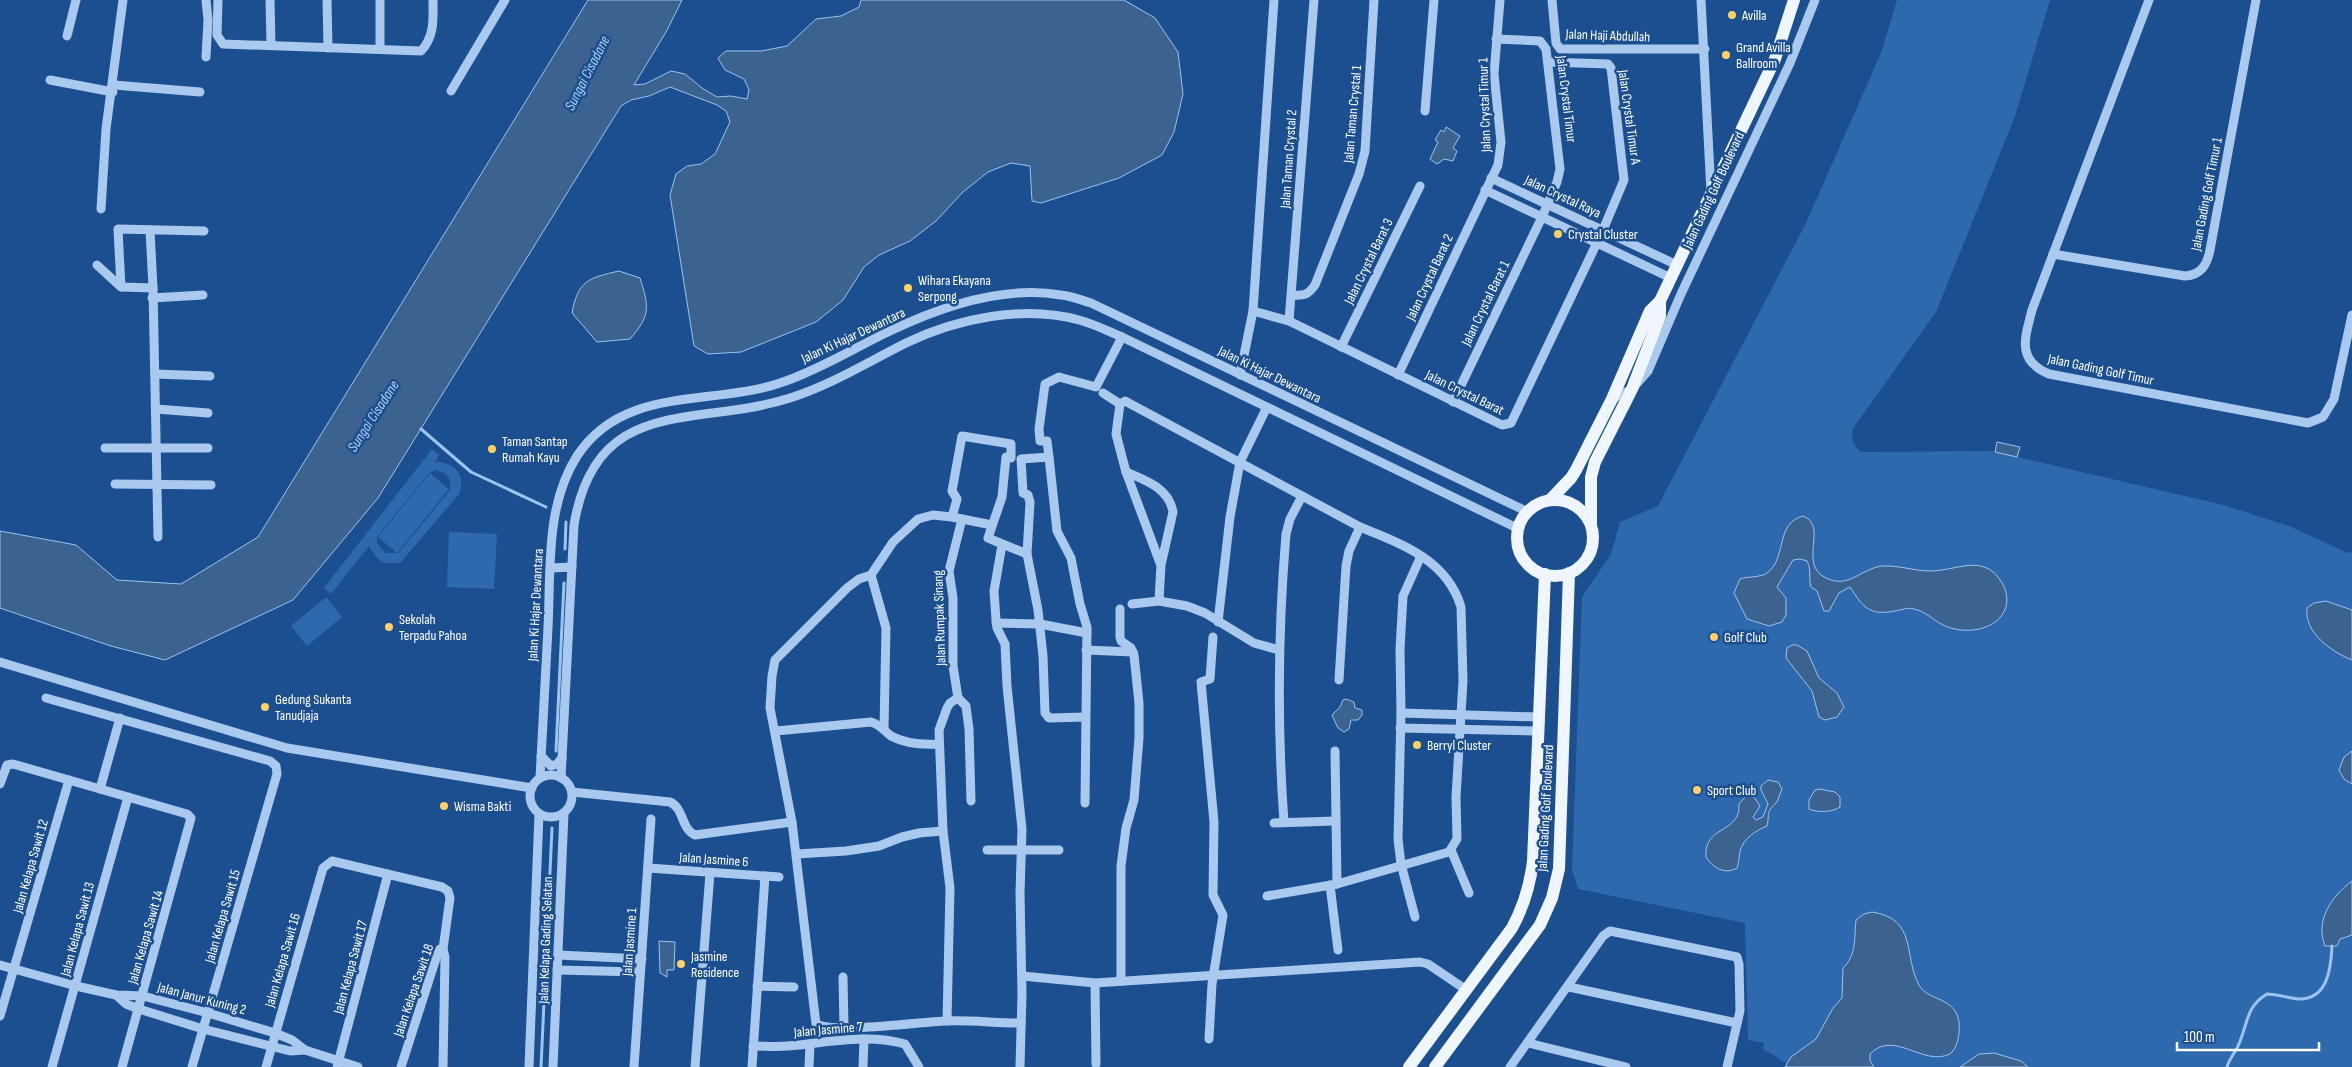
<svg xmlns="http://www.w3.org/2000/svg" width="2352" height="1067" font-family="'Sofia Sans Condensed',sans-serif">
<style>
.green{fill:#2e69ad;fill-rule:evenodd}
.water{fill:#3c6290;stroke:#9cc4f0}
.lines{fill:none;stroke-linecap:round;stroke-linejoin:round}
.stream{stroke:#9cc4f0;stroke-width:3}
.minor{stroke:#a9c9ee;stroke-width:9}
.major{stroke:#f0f6ff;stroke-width:12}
.poi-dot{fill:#ffd166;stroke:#1b4f8f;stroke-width:2}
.labels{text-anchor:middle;stroke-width:5;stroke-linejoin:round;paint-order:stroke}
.poi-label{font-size:14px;fill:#fff;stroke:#1b4f8f;text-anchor:start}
.street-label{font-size:14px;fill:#fff;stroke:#1b4f8f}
.water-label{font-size:15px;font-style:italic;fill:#b5d3f5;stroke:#1b4f8f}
</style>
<rect width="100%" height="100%" fill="#1b4f8f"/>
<g class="green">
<polygon points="1897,0 2050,0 2015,116 1936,312 1852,430 1853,443 1861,452 1992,451 2223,505 2289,526 2348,553 2352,552 2352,1067 1785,1067 1786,1063 1763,1049 1764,1043 1748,1040 1745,923 1578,889 1572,870 1582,597 1611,554 1620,522 1658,506 1806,223 1881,53"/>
<path d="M432 449 439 455 435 462C455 462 466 474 459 494L401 562C385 567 376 560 369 546L331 594 324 588ZM436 470C447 472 452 479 450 490L398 553H385L377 543V537L429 473Z"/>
<polygon points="430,473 449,489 397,553 378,537"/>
<polygon points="449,532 497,534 494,589 447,587"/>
<polygon points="326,597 342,617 307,646 291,626"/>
</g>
<g class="water">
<polygon points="588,0 682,0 666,32 634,85 645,84 671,71 685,74 702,88 717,97 731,96 747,99 749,90 744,79 725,70 718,58 726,51 761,51 787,46 816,19 841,16 859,7 861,0 1124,0 1155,18 1178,52 1183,94 1174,132 1162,155 1119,178 1041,203 1032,201 1030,166 1011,163 988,172 963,192 936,221 910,241 879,255 864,267 843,300 816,322 741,352 708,354 694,346 670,195 676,174 687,166 701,164 715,154 730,122 726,111 717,105 670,87 649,96 631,100 621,106 378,498 293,600 165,660 111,646 0,608 0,531 76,545 117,580 181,584 258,537"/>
<polygon points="1446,127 1460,136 1453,148 1457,151 1453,161 1444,159 1437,164 1430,159 1438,142 1435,140 1441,130 1444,132"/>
<path d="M619 271 640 278C649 307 651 315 630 339L597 342 572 313C578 280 589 278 619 271Z"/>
<polygon points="1997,442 2020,447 2017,457 1995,452"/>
<path d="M1803 516C1829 526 1797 564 1826 578 1849 589 1860 569 1882 566 1898 565 1914 571 1930 571 1957 571 1984 552 2002 583 2008 593 2009 605 2002 615 1990 632 1961 634 1943 625 1933 620 1925 611 1914 609 1908 607 1901 610 1895 611 1869 616 1863 607 1850 587L1839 593 1829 611H1824L1817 591 1811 587C1808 577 1812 571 1807 561L1800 559 1793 560 1777 587 1786 598V615L1782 622 1769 626 1747 619 1734 593 1740 579C1749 576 1760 578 1767 573 1787 559 1775 523 1803 516Z"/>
<path d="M2326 601 2352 610V660C2332 652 2304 633 2307 608L2314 603Z"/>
<polygon points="1792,645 1797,645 1807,651 1819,678 1837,693 1844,707 1837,717 1825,720 1819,717 1812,691 1786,658 1787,648"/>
<polygon points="1346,699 1354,702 1355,708 1362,710 1362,715 1358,720 1351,720 1349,729 1344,732 1338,728 1332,715 1340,707 1343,700"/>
<polygon points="2352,751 2352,784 2344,779 2339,770 2344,757"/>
<path d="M1768 780 1778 782 1782 789 1777 802C1765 813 1770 813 1767 826 1755 831 1744 838 1740 851 1739 857 1739 862 1737 868 1725 875 1713 868 1706 857 1703 825 1741 834 1739 804L1746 796 1754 797 1760 806 1753 817 1756 820 1763 817 1768 804 1761 790V786Z"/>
<path d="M1819 789 1835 792 1840 797V807C1834 812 1817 813 1809 809V800L1815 790Z"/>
<path d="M2352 881V935L2340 939 2337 946H2325C2315 920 2331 897 2352 881Z"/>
<path d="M1872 912C1918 919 1903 956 1919 985 1928 1003 1963 995 1959 1033 1958 1041 1956 1049 1950 1054 1923 1067 1894 1029 1870 1054V1061L1874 1067H1785L1791 1057 1816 1039 1833 1008 1842 998 1843 968C1857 955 1854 937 1856 920L1864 914Z"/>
<polygon points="659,941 675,942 674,970 667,970 667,977 660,973"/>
<polygon points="1994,1053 2021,1061 2028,1067 1960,1067 1979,1054"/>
</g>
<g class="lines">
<g class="stream">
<polyline points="421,429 471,472 546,507"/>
<polyline points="565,549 566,522"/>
<polyline points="556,751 564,583"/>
<polyline points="541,1067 552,828"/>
<path d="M2227 1067C2229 1059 2235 1053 2238 1046 2248 1025 2245 1007 2267 994 2277 994 2288 998 2298 999 2328 1000 2331 968 2332 946"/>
</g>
<g class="minor">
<path d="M218 0 217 35 223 44 421 51C435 36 433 19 433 0"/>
<polyline points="270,0 271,45"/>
<polyline points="327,0 328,48"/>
<polyline points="380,0 380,49"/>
<polyline points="1552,0 1556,43 1560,49 1705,49"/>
<polyline points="1701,0 1711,193"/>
<path d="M2149 0 2032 310C2025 338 2016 360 2049 374L2308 423 2323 417 2334 399 2352 315"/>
<polyline points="67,36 76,0"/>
<polyline points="206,57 208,20 206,0"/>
<polyline points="50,80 113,92"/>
<polyline points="114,85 200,92"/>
<polyline points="451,91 505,0"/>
<polyline points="1425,111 1434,0"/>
<polyline points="1491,178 1677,265"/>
<polyline points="1485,190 1671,278"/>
<polyline points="101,209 106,129 123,0"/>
<polyline points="150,230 153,288"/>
<path d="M2053 254 2185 276C2201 275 2207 265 2210 250L2256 0"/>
<polyline points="97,265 121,287 153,288 158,537"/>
<polyline points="121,287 118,229 204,231"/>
<path d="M1292 295C1304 296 1308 295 1315 285L1359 174 1365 151 1374 0"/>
<polyline points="152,298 203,295"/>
<polyline points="1253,311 1289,321 1502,425 1511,423 1603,230 1624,180 1611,68 1608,64 1548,62"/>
<polyline points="1289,321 1314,0"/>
<polyline points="1341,347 1420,186"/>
<polyline points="155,374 210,376"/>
<polyline points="1240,375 1253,311 1274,0"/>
<polyline points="1398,375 1498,165 1501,142 1494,74 1500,0"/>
<polyline points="1103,393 1120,404"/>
<polyline points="1612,399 1632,389 1648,371 1681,294 1790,63 1815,0"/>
<polyline points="1453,402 1542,217 1557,182 1560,169 1546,49 1540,41 1496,39"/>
<polyline points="156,409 208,413"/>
<polyline points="105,448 208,448"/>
<polyline points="1049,457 1057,531 1071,558 1080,604 1087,627 1085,803"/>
<polyline points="1126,472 1160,563"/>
<polyline points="115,484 211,485"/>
<polyline points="952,517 957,499 952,491 962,436 1011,444 1011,458 1006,457 1002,497 988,538 1027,554"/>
<path d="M992 525 952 517 933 515 918 519 893 542 871 575 859 579 847 588 775 660 772 676 770 708 792 822 816 1024C834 1034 920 1022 945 1021 970 1020 996 1023 1021 1023"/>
<polyline points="1002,545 994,591 996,620 997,628 1005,644 1007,686 1022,829 1020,893 1022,994 1020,1067"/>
<polyline points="551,568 572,567"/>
<polyline points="871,575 886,628 884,729"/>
<path d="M1159 601 1161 565 1173 512C1169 488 1145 480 1126 472L1116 434 1120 404 1125 401 1360 527C1402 544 1447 560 1461 607L1463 681 1456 797 1457 839 1449 852 1337 884 1267 896"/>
<polyline points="1132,604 1159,601 1187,606 1205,613 1254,643 1279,650"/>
<polyline points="1120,609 1120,637 1121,641 1131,648 1134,655 1139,703 1139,738 1134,800 1126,828 1121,866 1121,981"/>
<polyline points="1218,622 1230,517 1240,462 1267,407"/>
<polyline points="996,623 1040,624 1087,633"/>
<polyline points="1086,650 1133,652"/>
<polyline points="0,662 287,748 532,788"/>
<polyline points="1339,680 1346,566 1349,551 1360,527"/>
<polyline points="46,698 270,761 276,766 277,774 192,1067"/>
<polyline points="958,698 953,666 953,598 949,571 962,519"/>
<polyline points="958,698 966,706 969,729 971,801"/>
<polyline points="1401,713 1538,717"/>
<polyline points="1085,717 1049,718 1045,713 1043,656 1038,610 1027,554 1030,502 1028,495 1023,493 1021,459 1049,457 1047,441 1040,441 1039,429 1045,384 1059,377 1096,387 1122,337"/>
<polyline points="1400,728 1538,731"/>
<path d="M776 731 871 722C881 725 884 731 891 736 906 744 923 745 939 744"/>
<polyline points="1335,751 1337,884"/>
<polyline points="541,756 551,766 557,764 562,758"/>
<circle cx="551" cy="796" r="21"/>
<path d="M540 778C543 728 545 678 548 628 551 571 545 506 577 456 624 384 713 407 783 382 821 369 854 348 890 331 942 306 1004 285 1061 295 1071 296 1081 300 1091 303L1528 512"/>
<path d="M561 778 574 525C596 393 697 428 790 398 831 385 868 362 906 343 958 318 1023 305 1079 320 1094 324 1108 331 1122 337L1519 529"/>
<polyline points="0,784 7,765 13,764 187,814 191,818 122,1067"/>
<polyline points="100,789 120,718"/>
<path d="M572 792 670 802C684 808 681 829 695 835L792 822"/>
<path d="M1284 822C1277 726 1278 630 1286 534L1290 519 1302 496"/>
<polyline points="1274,823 1335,821"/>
<polyline points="987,850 1059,850"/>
<polyline points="1451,850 1469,893"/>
<polyline points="797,854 846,851 879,846 902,837 919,833 943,831"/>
<polyline points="648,868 779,877"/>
<polyline points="1330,885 1338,950"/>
<polyline points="1415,917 1401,864 1398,839 1401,713 1400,649 1403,596 1421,556"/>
<polyline points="558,955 642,959"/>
<polyline points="0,965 76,986 116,995 143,996 208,1013 275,1033 292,1040 305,1050 358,1067"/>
<polyline points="557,970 640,972"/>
<polyline points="1022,976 1095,983 1420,962 1428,964 1465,989"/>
<polyline points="843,977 844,1028"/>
<polyline points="1095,983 1096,1064"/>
<polyline points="757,986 794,987"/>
<polyline points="1569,987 1737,1023"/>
<polyline points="116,995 126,1004 139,1009 203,1029 290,1051 305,1050"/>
<polyline points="0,1016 69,780"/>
<polyline points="947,1021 950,888 943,831 939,730 947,708 950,703 958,698"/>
<polyline points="1209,1039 1212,984 1223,915 1213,895 1214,822 1201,682 1210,679 1213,637"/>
<polyline points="1528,1043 1626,1067"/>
<path d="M753 1046C764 1046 776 1047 788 1046 826 1043 867 1033 905 1044L919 1067"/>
<polyline points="52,1067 128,797"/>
<polyline points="266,1067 323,868 332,861 442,887 448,891 450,898 443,949 440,949 437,955 401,1067"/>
<polyline points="337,1067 388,874"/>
<polyline points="443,1067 445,957 443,949"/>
<polyline points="529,1067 539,814"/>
<polyline points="553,1067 564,813"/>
<polyline points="634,1067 651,819"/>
<polyline points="695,1067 710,873"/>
<polyline points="752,1067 765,876"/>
<polyline points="809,1067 810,1044"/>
<polyline points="863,1067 864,1039"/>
<polyline points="1510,1067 1603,936 1610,931 1737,957 1739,964 1740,1011 1727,1067"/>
</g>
<g class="major">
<polyline points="1550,500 1571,478 1576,470 1612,399 1650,311 1660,301 1775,59 1794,0"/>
<circle cx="1555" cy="538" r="38"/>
<polyline points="1591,524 1591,477 1595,462 1632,389 1660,316 1660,301"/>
<path d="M1409 1067 1512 928C1524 906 1530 886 1533 861L1545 574"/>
<polyline points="1435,1067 1540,925 1552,898 1559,869 1569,573"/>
</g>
</g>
<g class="poi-dot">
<circle cx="1732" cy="15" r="5"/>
<circle cx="1726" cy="55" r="5"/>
<circle cx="1558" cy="234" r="5"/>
<circle cx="908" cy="288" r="5"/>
<circle cx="492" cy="449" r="5"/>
<circle cx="389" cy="627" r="5"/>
<circle cx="1714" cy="637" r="5"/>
<circle cx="265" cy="707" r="5"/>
<circle cx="1417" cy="745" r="5"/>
<circle cx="1697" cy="790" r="5"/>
<circle cx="444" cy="806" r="5"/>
<circle cx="681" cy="964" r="5"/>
</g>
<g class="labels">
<g class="poi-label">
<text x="1742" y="20">Avilla</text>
<text x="1736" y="52">Grand Avilla<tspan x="1736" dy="16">Ballroom</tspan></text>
<text x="1568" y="239">Crystal Cluster</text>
<text x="918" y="285">Wihara Ekayana<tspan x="918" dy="16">Serpong</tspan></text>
<text x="502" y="446">Taman Santap<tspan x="502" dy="16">Rumah Kayu</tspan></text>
<text x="399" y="624">Sekolah<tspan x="399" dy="16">Terpadu Pahoa</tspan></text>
<text x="1724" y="642">Golf Club</text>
<text x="275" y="704">Gedung Sukanta<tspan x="275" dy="16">Tanudjaja</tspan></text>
<text x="1427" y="750">Berryl Cluster</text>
<text x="1707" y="795">Sport Club</text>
<text x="454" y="811">Wisma Bakti</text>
<text x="691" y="961">Jasmine<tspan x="691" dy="16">Residence</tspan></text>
</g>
<g class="street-label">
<text transform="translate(1608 35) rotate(2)" y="5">Jalan Haji Abdullah</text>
<text transform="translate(1567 99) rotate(83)" y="5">Jalan Crystal Timur</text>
<text transform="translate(1484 105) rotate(-92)" y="5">Jalan Crystal Timur 1</text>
<text transform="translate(1352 114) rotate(-85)" y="5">Jalan Taman Crystal 1</text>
<text transform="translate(1630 117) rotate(82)" y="5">Jalan Crystal Timur A</text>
<text transform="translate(1288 159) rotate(-86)" y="5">Jalan Taman Crystal 2</text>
<text transform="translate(1713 190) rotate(-65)" y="5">Jalan Gading Golf Boulevard</text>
<text transform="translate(2206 194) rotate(-79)" y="5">Jalan Gading Golf Timur 1</text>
<text transform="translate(1563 196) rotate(25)" y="5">Jalan Crystal Raya</text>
<text transform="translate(1368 261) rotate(-64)" y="5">Jalan Crystal Barat 3</text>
<text transform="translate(1429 277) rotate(-65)" y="5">Jalan Crystal Barat 2</text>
<text transform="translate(1485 303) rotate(-64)" y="5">Jalan Crystal Barat 1</text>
<text transform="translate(853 335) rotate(-25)" y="5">Jalan Ki Hajar Dewantara</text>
<text transform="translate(2101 369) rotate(12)" y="5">Jalan Gading Golf Timur</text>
<text transform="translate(1270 374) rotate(26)" y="5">Jalan Ki Hajar Dewantara</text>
<text transform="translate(1465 392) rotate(26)" y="5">Jalan Crystal Barat</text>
<text transform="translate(535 605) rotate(-87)" y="5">Jalan Ki Hajar Dewantara</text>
<text transform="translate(939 618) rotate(-92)" y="5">Jalan Rumpak Sinang</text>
<text transform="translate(1545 808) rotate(-87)" y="5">Jalan Gading Golf Boulevard</text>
<text transform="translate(714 859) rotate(4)" y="5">Jalan Jasmine 6</text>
<text transform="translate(30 866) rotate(-74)" y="5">Jalan Kelapa Sawit 12</text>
<text transform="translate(222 916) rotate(-74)" y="5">Jalan Kelapa Sawit 15</text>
<text transform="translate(77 929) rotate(-75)" y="5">Jalan Kelapa Sawit 13</text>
<text transform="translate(145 937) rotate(-74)" y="5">Jalan Kelapa Sawit 14</text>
<text transform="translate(545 940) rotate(-88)" y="5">Jalan Kelapa Gading Selatan</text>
<text transform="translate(629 942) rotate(-86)" y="5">Jalan Jasmine 1</text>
<text transform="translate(282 960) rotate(-74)" y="5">Jalan Kelapa Sawit 16</text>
<text transform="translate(350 967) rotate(-75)" y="5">Jalan Kelapa Sawit 17</text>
<text transform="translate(413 990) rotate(-71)" y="5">Jalan Kelapa Sawit 18</text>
<text transform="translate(202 998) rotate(15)" y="5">Jalan Janur Kuning 2</text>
<text transform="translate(828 1029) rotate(-5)" y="5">Jalan Jasmine 7</text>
</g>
<g class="water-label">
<text transform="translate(587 73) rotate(-63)" y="5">Sungai Cisadane</text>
<text transform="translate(373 416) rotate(-57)" y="5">Sungai Cisadane</text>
</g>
</g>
<path d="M2177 1042v8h142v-8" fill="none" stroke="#ffffff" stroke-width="2.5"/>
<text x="2184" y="1042" font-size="15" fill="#ffffff" stroke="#1b4f8f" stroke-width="4" paint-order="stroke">100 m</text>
</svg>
